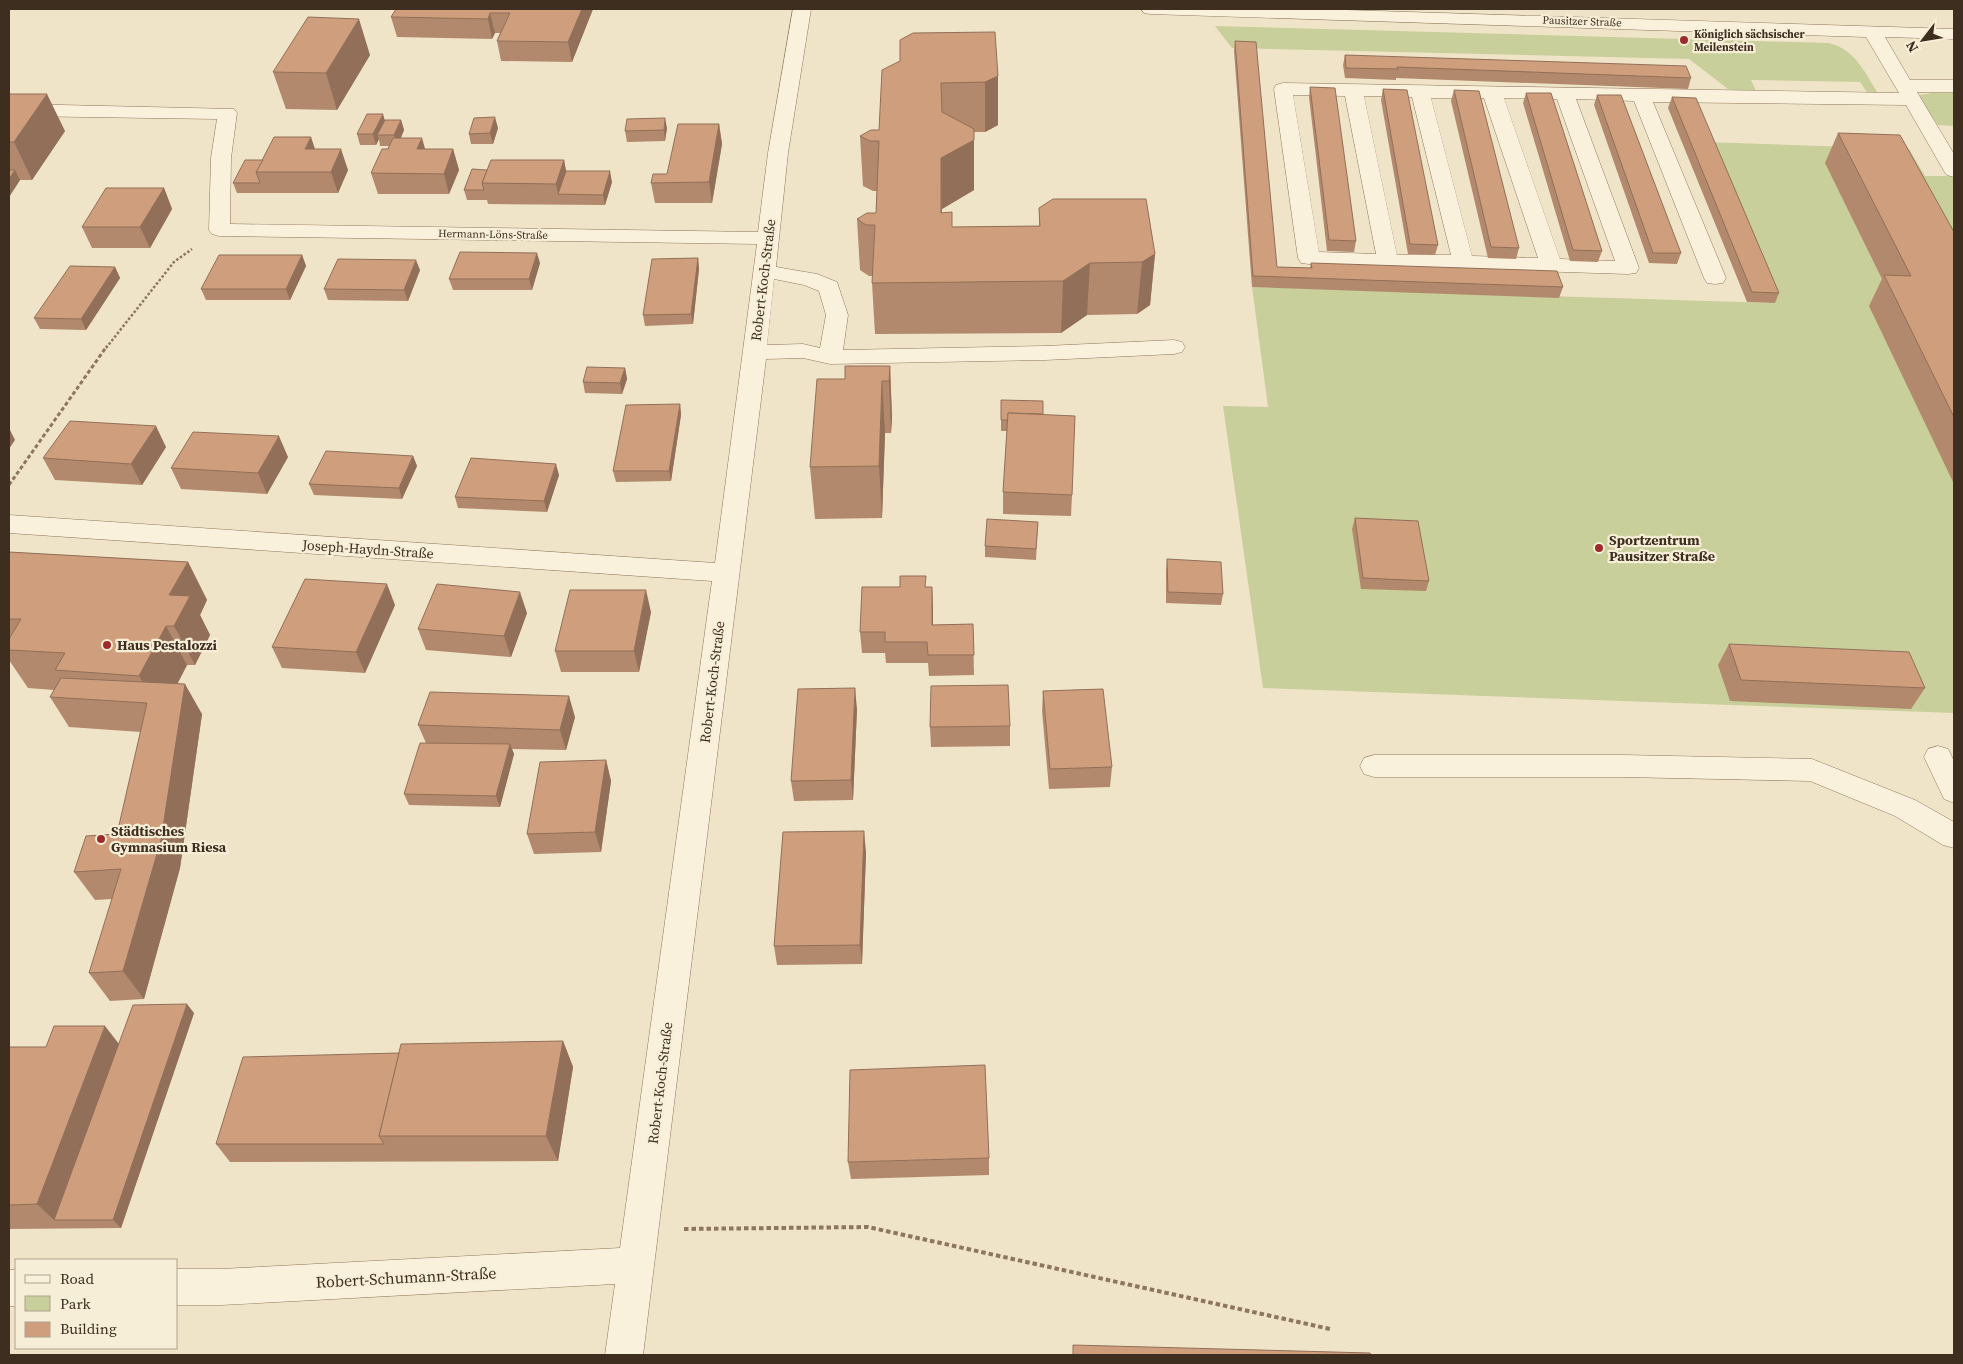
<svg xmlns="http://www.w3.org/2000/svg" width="1963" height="1364" font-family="'Source Serif 4',serif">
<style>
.green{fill:#c9cf9b}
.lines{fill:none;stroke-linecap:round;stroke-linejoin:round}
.minor-casing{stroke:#8d765c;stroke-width:1}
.path-far2{stroke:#8d765c;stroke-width:2.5;stroke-dasharray:2.5 2;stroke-linecap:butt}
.path-far1{stroke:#8d765c;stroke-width:3;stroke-dasharray:4 2.5;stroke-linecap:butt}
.path{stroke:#8d765c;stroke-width:4;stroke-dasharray:4.5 3;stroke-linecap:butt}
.minor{fill:#faf1dc;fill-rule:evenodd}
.wall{fill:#b2896c}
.shaded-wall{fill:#916f58}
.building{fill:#cf9f7d;stroke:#916f58}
.poi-dot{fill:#9e2a2b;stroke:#f7eed8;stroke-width:2}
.labels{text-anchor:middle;stroke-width:4.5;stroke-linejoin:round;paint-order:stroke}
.far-street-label{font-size:11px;fill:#3d2e20;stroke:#f7eed8}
.far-poi-label{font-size:11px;font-weight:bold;fill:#3d2e20;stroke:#f7eed8;text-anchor:start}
.street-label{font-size:14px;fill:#3d2e20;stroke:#f7eed8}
.poi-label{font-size:14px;font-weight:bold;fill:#3d2e20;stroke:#f7eed8;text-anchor:start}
.near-street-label{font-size:16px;fill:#3d2e20;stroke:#f7eed8}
</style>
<rect width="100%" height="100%" fill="#f0e4c8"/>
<g class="green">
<path d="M1215 26 1829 43C1856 50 1865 73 1879 95L1868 94 1860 82 1751 80 1757 93 1728 89 1689 59 1232 48Z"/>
<polygon points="1932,93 1954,93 1954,126 1938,125 1921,101 1920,95"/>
<polygon points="1706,142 1909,149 1925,176 1954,176 1954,713 1263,688 1223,406 1268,407 1252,287 1774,303"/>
</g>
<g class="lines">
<defs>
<g id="minor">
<path d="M793 9H811L788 153 776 267 817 274 837 282 848 315 843 350 1045 346 1174 340 1182 342 1185 347 1182 352 1174 354 1045 360 830 364 803 358 766 359 643 1355H605L615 1284 221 1305H176V1269H221L620 1248 712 581 9 533V515L715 563 757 244 219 236 212 234 209 230 211 158 217 119 18 116 11 114 9 109 11 106 18 104 234 109 237 113 231 158 230 224 758 232 768 153ZM774 279 804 285 819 291 826 315 820 348 803 344 767 345Z"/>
<path d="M1141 9H1314L1954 29V39L1885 37 1910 80H1954V92H1917L1954 154V177L1947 175 1944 171 1906 105 1653 102 1726 278 1723 283 1715 284 1707 283 1704 278 1634 101 1576 99 1639 268 1636 273 1628 274 1309 264 1301 263 1298 258 1274 89 1276 85 1283 83 1899 93 1866 37 1150 14 1144 13ZM1293 95 1345 96 1376 254 1319 252ZM1364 96 1412 97 1451 255H1397ZM1431 98H1484L1538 258 1472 256ZM1504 98 1557 99 1615 261 1560 259Z"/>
<polygon points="1938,746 1948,749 1954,761 1954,803 1944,799 1924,757 1928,749"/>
<polygon points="1374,755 1623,755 1812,759 1915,800 1954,822 1954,848 1943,845 1895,816 1810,781 1623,777 1374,777 1364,774 1360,766 1364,758"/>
<rect x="9" y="1270" width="7" height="36"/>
</g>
</defs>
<use href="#minor" class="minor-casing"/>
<polyline class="path-far2" points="106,348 174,262 192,249"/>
<polyline class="path-far1" points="9,485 107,346"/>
<polyline class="path" points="684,1229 868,1227 1330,1329"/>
<use href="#minor" class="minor"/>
</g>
<g class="wall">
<polygon points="396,9 593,9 572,62 501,61 497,41 500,33 495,33 492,39 397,37 391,17"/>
<polygon points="995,32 998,125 985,132 974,132 974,190 942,209 942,213 952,227 1039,226 1039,208 1155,254 1150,305 1137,314 1087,315 1061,333 875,334 872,283 872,276 869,276 860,270 857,219 876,213 877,191 873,191 863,186 860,136 879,130"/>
<polygon points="1235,41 1277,267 1310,268 1311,263 1563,287 1559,298 1252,287 1234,51"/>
<polygon points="370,55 337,110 286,109 273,72"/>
<polygon points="1345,55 1691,78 1688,89 1396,78 1396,80 1345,78 1343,65"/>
<polygon points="1310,87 1356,241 1354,252 1327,251 1309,97"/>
<polygon points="1383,89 1438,245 1435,255 1408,254 1381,100"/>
<polygon points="1454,90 1519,248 1516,259 1488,258 1451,101"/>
<polygon points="1526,93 1602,251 1598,262 1570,261 1523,103"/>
<polygon points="9,94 65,131 32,180 20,180 9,197"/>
<polygon points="1597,95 1681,253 1677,264 1649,263 1594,105"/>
<polygon points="1672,97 1779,293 1775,303 1747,302 1668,108"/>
<polygon points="384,120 401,120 404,130 401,138 425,149 453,149 459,170 449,194 378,194 371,173 389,146 380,146 379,139 376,145 360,145 357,134"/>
<polygon points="719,124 722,144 712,203 655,203 651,183 667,174"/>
<polygon points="498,128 493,144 471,144 469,134"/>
<polygon points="667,128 665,141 627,142 625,131"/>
<polygon points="1838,133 1954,232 1954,484 1869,306 1882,279 1825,163"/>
<polygon points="315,149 348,170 338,193 237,193 233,183 263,160"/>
<polygon points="564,160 566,171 612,182 605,205 488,204 487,200 467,200 464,190 487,170"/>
<polygon points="164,188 172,209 150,248 92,248 82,227"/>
<polygon points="302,255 306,266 290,300 206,300 201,289"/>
<polygon points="698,258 699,269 693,324 645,326 643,315"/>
<polygon points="540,263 532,290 453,290 449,279"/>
<polygon points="115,267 120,278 86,330 40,329 34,318"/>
<polygon points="420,270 408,301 328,300 324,289"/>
<polygon points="890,366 892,418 891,433 885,433 882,518 815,519 810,467 845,379"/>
<polygon points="625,368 627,379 622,394 585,393 583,382"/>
<polygon points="1001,400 1043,414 1072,495 1071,516 1003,514 1003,492 1007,431 1001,431"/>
<polygon points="680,404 681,415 671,481 616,482 613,471"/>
<polygon points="166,447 142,485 55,480 43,458"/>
<polygon points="413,456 417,466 402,499 314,495 309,484"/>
<polygon points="288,457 267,494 181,489 171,468"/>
<polygon points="559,475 547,512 458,508 455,497"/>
<polygon points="1355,518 1429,581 1426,591 1361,589 1352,529"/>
<polygon points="1038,522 1036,560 985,557 985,546"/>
<polygon points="9,552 188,562 207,600 200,615 210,635 195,665 187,665 177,684 202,714 180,868 144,999 110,1001 89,973 112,899 95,900 74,872 117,834 141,732 69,727 50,697 54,690 28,688 9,660"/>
<polygon points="1167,559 1223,594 1221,605 1166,603 1166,570"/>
<polygon points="900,587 932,587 933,625 973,624 974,675 929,676 928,663 886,663 885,653 862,653 860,632"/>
<polygon points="395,605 365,673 282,668 272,647"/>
<polygon points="651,612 639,672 561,672 555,651"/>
<polygon points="527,613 511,657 426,650 418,629"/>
<polygon points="1729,644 1925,688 1911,709 1730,701 1718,665"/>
<polygon points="1043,691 1112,767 1110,787 1049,789 1042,711"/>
<polygon points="857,709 853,800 794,801 791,781"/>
<polygon points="575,717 566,750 512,749 514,754 500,807 409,805 404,794 426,743 418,725"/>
<polygon points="1010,726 1010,746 931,747 930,727"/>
<polygon points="606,760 611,781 601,852 534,854 527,834"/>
<polygon points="866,852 862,964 777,965 774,946"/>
<polygon points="194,1013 121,1228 9,1229 9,1047 46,1047 119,1043"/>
<polygon points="563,1041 573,1067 558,1161 230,1162 216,1144 399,1053"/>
<polygon points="989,1158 989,1175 851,1179 848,1162"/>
</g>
<g class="shaded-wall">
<polygon points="582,9 593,9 572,62 568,42"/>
<polygon points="490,13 495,33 492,39 488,19"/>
<polygon points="359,19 370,55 337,110 326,73"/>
<polygon points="998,76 998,125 985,132 985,82"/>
<polygon points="47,94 65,131 32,180 14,142"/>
<polygon points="383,114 386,124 377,135 379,139 376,145 373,134"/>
<polygon points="495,117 498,128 493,144 490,133"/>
<polygon points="665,118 667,128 665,141 664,130"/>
<polygon points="401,120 404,130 397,146 394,135"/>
<polygon points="719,124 722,144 712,203 709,182"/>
<polygon points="311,137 318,158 305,149"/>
<polygon points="422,138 428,159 417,149"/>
<polygon points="974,140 974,190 942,209 942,263 941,158"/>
<polygon points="341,149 348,170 338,193 331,172"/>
<polygon points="453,149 459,170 449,194 444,174"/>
<polygon points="564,160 568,181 558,194 556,184"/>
<polygon points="15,170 20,180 9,197 9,179"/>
<polygon points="610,171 612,182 605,205 603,195"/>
<polygon points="164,188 172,209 150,248 140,227"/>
<polygon points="537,253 540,263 532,290 529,279"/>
<polygon points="1155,254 1150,305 1137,314 1142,262"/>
<polygon points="302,255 306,266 290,300 286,289"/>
<polygon points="698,258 699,269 693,324 691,314"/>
<polygon points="416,260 420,270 408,301 404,290"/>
<polygon points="1090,263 1087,315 1061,333 1063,281"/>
<polygon points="115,267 120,278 86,330 81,319"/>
<polygon points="890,366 892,418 891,433 889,381"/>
<polygon points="625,368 627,379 622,394 620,383"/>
<polygon points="882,381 885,433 882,518 879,466"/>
<polygon points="680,404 681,415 671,481 669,471"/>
<polygon points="156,426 166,447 142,485 131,464"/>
<polygon points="9,428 15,440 9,449"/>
<polygon points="279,436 288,457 267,494 258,473"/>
<polygon points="413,456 417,466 402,499 399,488"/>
<polygon points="556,464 559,475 547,512 544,501"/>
<polygon points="188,562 207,600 200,615 210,635 195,665 174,626 169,595"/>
<polygon points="387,584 395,605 365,673 356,652"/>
<polygon points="932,587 933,608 933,646 932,625"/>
<polygon points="646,590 651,612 639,672 634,651"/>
<polygon points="520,592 527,613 511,657 504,636"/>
<polygon points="166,626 187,665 162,714 139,676"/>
<polygon points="185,684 202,714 180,868 144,999 123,971"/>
<polygon points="855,688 857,709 853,800 851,780"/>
<polygon points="569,696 575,717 566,750 560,730"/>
<polygon points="510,744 514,754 500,807 496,796"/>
<polygon points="606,760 611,781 601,852 595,832"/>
<polygon points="864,831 866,852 862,964 860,945"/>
<polygon points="187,1004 194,1013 121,1228 113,1220"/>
<polygon points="105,1026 126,1053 54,1220 37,1204"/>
<polygon points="563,1041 573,1067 558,1161 546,1136"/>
</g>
<g class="building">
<polygon points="396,9 582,9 568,42 497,41 510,13 490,13 488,19 391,17"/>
<polygon points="308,17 359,19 326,73 273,72"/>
<polygon points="995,32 998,76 985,82 941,83 942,112 974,129 974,140 941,158 941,213 952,212 952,227 1040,226 1039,208 1053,199 1146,199 1155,254 1142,262 1090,263 1063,281 872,283 875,225 866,225 857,219 867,213 876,213 879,141 870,141 860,136 871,130 879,130 882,70 900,61 900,40 913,33"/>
<polygon points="1235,41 1256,42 1277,267 1312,268 1311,263 1557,271 1563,287 1253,276"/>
<polygon points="1345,55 1686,66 1691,78 1397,67 1398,69 1346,68"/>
<polygon points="1310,87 1335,88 1356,241 1329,240"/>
<polygon points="1383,89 1407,90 1438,245 1410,244"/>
<polygon points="1454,90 1479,91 1519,248 1491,247"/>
<polygon points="1526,93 1551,93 1602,251 1573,250"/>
<polygon points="9,94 47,94 14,142 9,142"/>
<polygon points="1597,95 1621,95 1681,253 1653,253"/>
<polygon points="1672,97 1696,98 1779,293 1752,292"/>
<polygon points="367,114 383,114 373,134 357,134"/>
<polygon points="495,117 490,133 469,134 474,118"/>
<polygon points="665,118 664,130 625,131 627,119"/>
<polygon points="385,120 401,120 394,135 377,135"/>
<polygon points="678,124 719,124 709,182 651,183 653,174 667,174"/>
<polygon points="1838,133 1900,135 1954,232 1954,417 1884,275 1911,276"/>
<polygon points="274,137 311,137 305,149 341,149 331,172 256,172"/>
<polygon points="393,138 422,138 417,149 453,149 444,174 371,173 382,149 388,149"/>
<polygon points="245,160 263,160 256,172 260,183 233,183"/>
<polygon points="491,160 564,160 556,184 482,183"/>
<polygon points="472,169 487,170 482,183 484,190 464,190"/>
<polygon points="9,170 15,170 9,179"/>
<polygon points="566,171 610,171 603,195 558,194"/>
<polygon points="106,188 164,188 140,227 82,227"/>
<polygon points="460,252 537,253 529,279 449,279"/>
<polygon points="219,255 302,255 286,289 201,289"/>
<polygon points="698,258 691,314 643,315 652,259"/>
<polygon points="338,259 416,260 404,290 324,289"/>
<polygon points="70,266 115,267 81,319 34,318"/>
<polygon points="845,366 890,366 889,381 882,381 879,466 810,467 817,379 845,379"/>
<polygon points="587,367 625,368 620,383 583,382"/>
<polygon points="1001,400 1043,401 1043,414 1008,413 1008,420 1001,420"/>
<polygon points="680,404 669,471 613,471 626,405"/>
<polygon points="1008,413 1075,416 1072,495 1003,492"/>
<polygon points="70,421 156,426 131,464 43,458"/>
<polygon points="193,432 279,436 258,473 171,468"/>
<polygon points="326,451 413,456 399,488 309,484"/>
<polygon points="471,458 556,464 544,501 455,497"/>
<polygon points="1355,518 1418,521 1429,581 1363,578"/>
<polygon points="987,519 1038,522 1036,549 985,546"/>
<polygon points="9,552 188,562 169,595 190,596 174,626 166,626 139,676 55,670 65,653 9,650 9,639 21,619 9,619"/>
<polygon points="1167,559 1221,562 1223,594 1168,592"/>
<polygon points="900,576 926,576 925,587 932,587 932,625 973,624 974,655 928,655 927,642 885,642 885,632 860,632 862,587 900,587"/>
<polygon points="305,579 387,584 356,652 272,647"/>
<polygon points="437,584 520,592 504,636 418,629"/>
<polygon points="570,590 646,590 634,651 555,651"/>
<polygon points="1729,644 1909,652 1925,688 1741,680"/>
<polygon points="61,678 185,684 161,840 123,971 89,973 121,869 74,872 86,836 117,834 147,703 50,697"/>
<polygon points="1008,685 1010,726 930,727 931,686"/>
<polygon points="855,688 851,780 791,781 798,689"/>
<polygon points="1103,689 1112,767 1050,769 1043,691"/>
<polygon points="430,692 569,696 560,730 418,725"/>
<polygon points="420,743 510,744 496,796 404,794"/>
<polygon points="606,760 595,832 527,834 540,762"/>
<polygon points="864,831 860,945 774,946 783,832"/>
<polygon points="187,1004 113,1220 54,1220 133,1005"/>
<polygon points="54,1026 105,1026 37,1204 9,1205 9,1047 46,1047"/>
<polygon points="563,1041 546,1136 379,1136 401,1044"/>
<polygon points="399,1053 379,1136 384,1144 216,1144 243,1057"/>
<polygon points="985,1065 989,1158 848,1162 850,1070"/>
<polygon points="1073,1345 1370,1353 1371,1355 1073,1355"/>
</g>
<g class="poi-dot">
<circle cx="1684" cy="40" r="5"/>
<circle cx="1599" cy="548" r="5"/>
<circle cx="107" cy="645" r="5"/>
<circle cx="101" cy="839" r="5"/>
</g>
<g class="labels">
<g class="far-street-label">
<text transform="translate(1582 21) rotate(2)" y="4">Pausitzer Straße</text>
<text transform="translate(493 234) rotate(1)" y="4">Hermann-Löns-Straße</text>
</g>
<g class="far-poi-label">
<text x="1694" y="38">Königlich sächsischer<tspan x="1694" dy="13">Meilenstein</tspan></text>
</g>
<g class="street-label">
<text transform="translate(763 280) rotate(-83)" y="5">Robert-Koch-Straße</text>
<text transform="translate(368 549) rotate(4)" y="5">Joseph-Haydn-Straße</text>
<text transform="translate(712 682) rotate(-83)" y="5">Robert-Koch-Straße</text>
<text transform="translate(660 1083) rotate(-83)" y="5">Robert-Koch-Straße</text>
</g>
<g class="poi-label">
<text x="1609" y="545">Sportzentrum<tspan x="1609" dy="16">Pausitzer Straße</tspan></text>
<text x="117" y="650">Haus Pestalozzi</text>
<text x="111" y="836">Städtisches<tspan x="111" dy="16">Gymnasium Riesa</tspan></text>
</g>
<g class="near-street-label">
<text transform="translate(406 1277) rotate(-3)" y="6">Robert-Schumann-Straße</text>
</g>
</g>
<rect width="1963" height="1364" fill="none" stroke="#3d2e20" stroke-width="20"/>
<rect x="15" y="1259" width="162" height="90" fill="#f7eed8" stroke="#ada18e"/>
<rect x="25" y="1275" width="25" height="8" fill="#faf1dc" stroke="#ada18e"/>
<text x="60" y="1284" font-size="15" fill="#3d2e20">Road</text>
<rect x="25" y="1296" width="25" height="15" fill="#c9cf9b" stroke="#ada18e"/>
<text x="60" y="1309" font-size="15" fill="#3d2e20">Park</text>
<rect x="25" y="1322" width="25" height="15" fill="#cf9f7d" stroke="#ada18e"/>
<text x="60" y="1334" font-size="15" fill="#3d2e20">Building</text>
<g transform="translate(1923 40) rotate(239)" stroke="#f7eed8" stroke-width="4" paint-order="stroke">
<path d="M0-4L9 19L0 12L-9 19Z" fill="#3d2e20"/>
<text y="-8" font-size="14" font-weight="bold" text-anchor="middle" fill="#3d2e20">N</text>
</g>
</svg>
